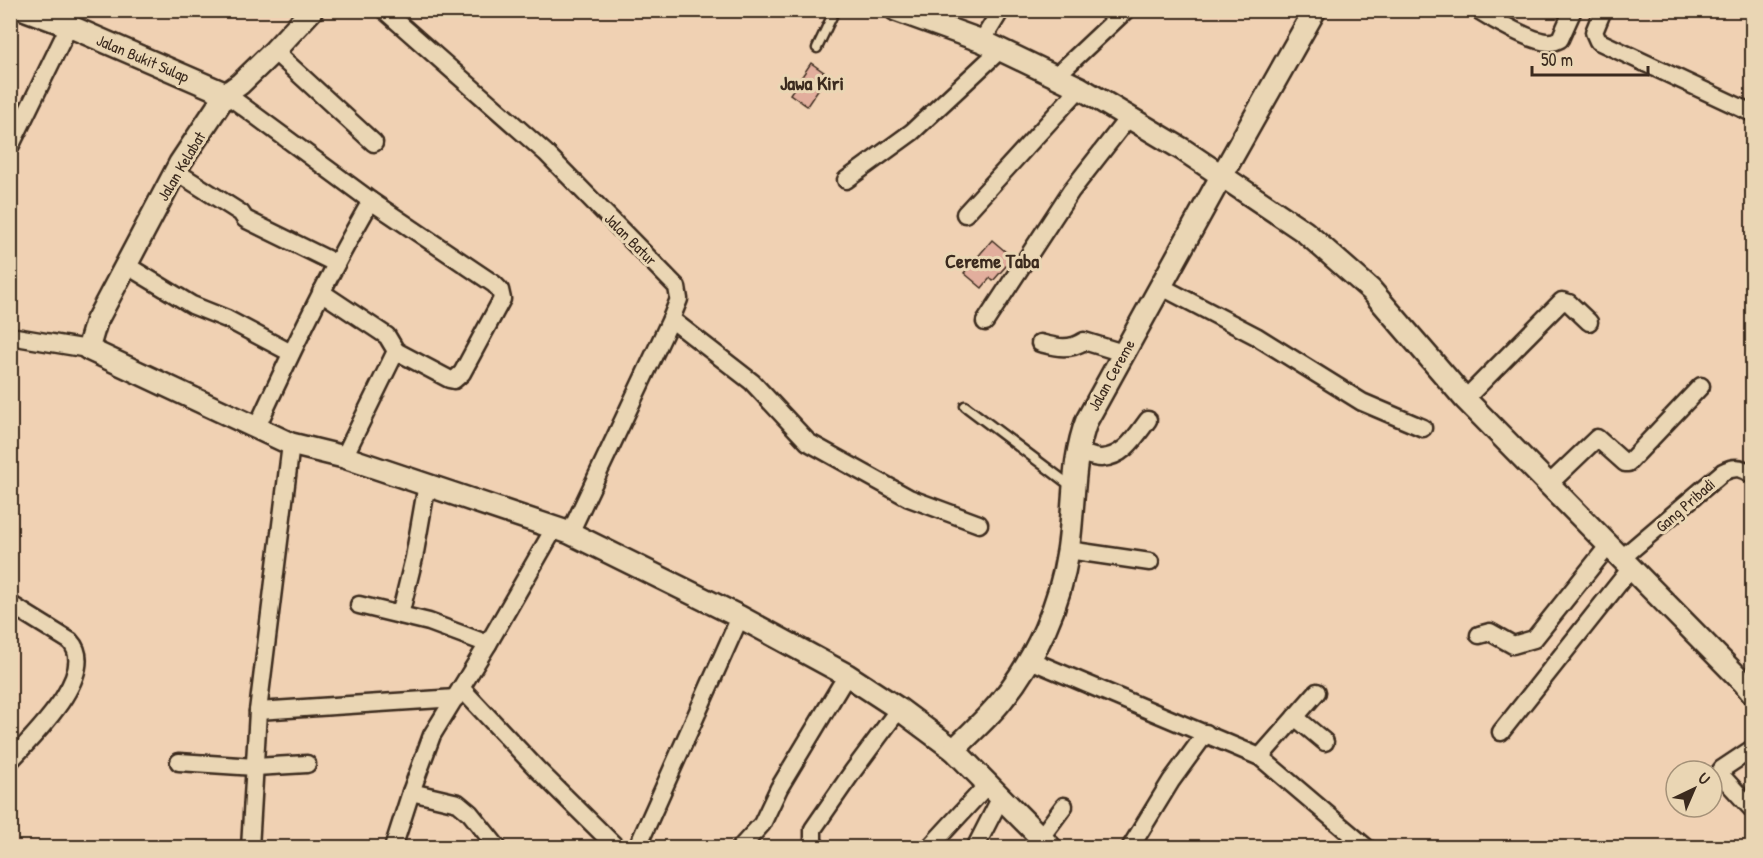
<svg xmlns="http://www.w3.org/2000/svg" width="1763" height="858" font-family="'Patrick Hand',sans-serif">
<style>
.building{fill:#e2ae9d;stroke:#3b2a1e;stroke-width:1.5}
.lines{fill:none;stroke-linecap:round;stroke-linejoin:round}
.service-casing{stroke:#3b2a1e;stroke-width:13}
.minor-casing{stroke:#3b2a1e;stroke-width:21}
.tertiary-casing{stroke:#3b2a1e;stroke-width:26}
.service{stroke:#ead6b4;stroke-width:8}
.minor{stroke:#ead6b4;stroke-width:16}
.tertiary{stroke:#ead6b4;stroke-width:21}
.labels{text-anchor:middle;stroke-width:6;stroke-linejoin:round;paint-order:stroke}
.street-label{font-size:16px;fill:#3b2a1e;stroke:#ead6b4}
.quarter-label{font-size:20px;font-weight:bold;fill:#3b2a1e;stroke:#ead6b4}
</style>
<rect width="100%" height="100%" fill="#f0d1b3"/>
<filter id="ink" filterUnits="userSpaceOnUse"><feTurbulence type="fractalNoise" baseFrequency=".0167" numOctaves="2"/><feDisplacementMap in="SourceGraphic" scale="12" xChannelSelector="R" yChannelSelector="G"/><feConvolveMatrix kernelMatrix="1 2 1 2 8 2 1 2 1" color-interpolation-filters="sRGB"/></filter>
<g filter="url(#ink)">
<g class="building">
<polygon points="811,63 828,75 807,106 790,94"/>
<polygon points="992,240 1013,258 993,281 990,278 982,288 964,273"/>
</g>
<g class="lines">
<defs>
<g id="service">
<polyline points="817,48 835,10"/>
<polyline points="965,406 1071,486"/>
</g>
<g id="minor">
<polyline points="384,10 546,153 677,287 679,299 671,319 570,533"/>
<path d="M1478 10C1492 19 1535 44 1551 42 1554 42 1558 40 1560 39L1573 10"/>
<polyline points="1603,10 1594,32 1598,41 1752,113"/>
<polyline points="982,41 1001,10"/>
<polyline points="274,51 374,143"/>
<polyline points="1056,76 1126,10"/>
<polyline points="226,94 371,201 494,284 500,290 502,299 462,373 454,380 449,379 396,351"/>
<polyline points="10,147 69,26"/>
<polyline points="175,171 241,213 245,219 335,263"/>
<polyline points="846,180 912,132 1001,49"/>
<polyline points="965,214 1080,88"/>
<polyline points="126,265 192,305 227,319 291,353"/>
<polyline points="1160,286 1256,336 1362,402 1423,428"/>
<polyline points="321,292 387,336 396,351 344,457"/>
<polyline points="671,319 752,382 808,442 909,498 979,524"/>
<polyline points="985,322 1071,191 1128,118"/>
<polyline points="10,336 88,349"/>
<path d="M1040 343C1056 347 1069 351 1084 341L1123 353"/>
<polyline points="1465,399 1562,301 1569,303 1589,322"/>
<path d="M256 429C292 351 328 275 371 201"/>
<path d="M1078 452C1085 454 1094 458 1101 458 1124 457 1136 436 1148 420"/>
<polyline points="1549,484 1597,438 1625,463 1628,463 1701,386"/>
<polyline points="1068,550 1150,562"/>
<path d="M1622 558 1723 472C1734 466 1743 467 1752 475"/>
<path d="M10 604 70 641C100 673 31 738 10 761"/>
<polyline points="359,605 429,622 488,644"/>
<polyline points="400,615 414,558 427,484"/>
<polyline points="1479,635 1490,632 1513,645 1534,639 1609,545"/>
<polyline points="1030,660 1260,757 1367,848"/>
<polyline points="461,688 537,769 617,848"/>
<polyline points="258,711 456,698"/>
<polyline points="1295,717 1325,742"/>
<polyline points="1501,732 1631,568"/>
<polyline points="1752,749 1722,769 1719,773 1752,809"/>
<polyline points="1260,757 1317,692"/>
<polyline points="179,762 255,767 307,764"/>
<polyline points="411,792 458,803 470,813 498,848"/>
<polyline points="250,848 258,711 291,444"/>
<polyline points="393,848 411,792 432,735 488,644 555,527"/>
<polyline points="637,848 740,617"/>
<polyline points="740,848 762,824 779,788 847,675"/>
<polyline points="818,848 813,842 813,829 853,771 899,709"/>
<polyline points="929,848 988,784"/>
<polyline points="975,848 1001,797"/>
<polyline points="1033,848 1064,806"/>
<polyline points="1130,848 1171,781 1206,733"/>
</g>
<g id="tertiary">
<polyline points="26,10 69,26 226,94"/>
<polyline points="312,10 274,51 240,84 226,94 180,163 96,322 88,349 291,444 344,457 570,533 740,617 847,675 899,709 954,750 1051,848"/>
<polyline points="896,10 982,41 1080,88 1182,149 1305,232 1371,290 1465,399 1744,683 1752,693"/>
<path d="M954 750C970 733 988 718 1002 700 1036 658 1060 605 1068 551 1075 507 1071 461 1087 420L1222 175 1315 10"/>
</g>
</defs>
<use href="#service" class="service-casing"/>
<use href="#minor" class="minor-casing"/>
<use href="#tertiary" class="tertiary-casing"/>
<use href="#service" class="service"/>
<use href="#minor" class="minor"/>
<use href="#tertiary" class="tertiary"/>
</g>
</g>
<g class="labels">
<g class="street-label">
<text transform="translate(143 58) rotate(23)" y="6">Jalan Bukit Sulap</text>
<text transform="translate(181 166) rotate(-59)" y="6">Jalan Kelabat</text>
<text transform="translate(631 239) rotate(45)" y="6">Jalan Batur</text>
<text transform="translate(1111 375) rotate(-61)" y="6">Jalan Cereme</text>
<text transform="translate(1685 505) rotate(-41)" y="6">Gang Pribadi</text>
</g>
<g class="quarter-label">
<text x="812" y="90">Jawa Kiri</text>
<text x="992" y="268">Cereme Taba</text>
</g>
</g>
<rect width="1763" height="858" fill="none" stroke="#ead6b4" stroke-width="36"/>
<rect x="18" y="18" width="1727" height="822" fill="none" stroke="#3b2a1e" stroke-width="2" filter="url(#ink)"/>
<g transform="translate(1694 789) rotate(44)"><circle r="28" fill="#ead6b4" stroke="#a49178" stroke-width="1.5"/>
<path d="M0-4.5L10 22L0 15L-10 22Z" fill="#3b2a1e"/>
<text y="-9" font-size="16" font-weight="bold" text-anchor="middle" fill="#3b2a1e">U</text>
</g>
<path d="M1532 66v9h116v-9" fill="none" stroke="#3b2a1e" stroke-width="3"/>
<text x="1541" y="66" font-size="18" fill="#3b2a1e" stroke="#ead6b4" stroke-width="4.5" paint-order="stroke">50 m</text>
</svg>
